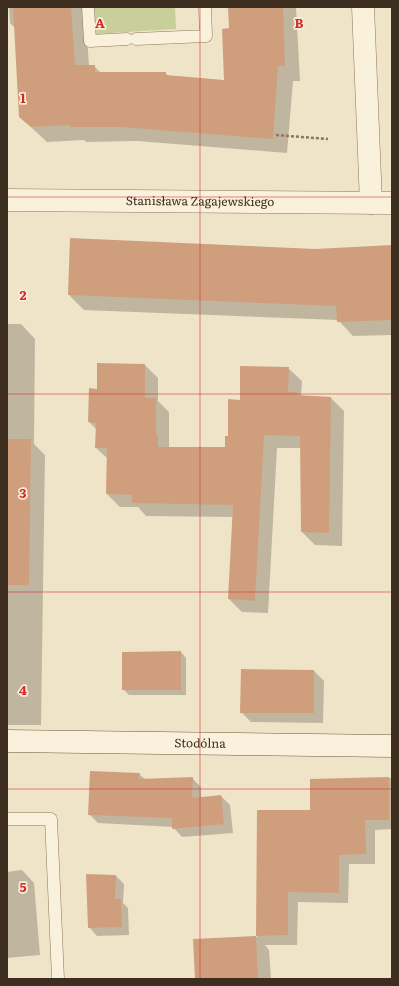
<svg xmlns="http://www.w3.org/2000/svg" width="399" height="986" font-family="Literata,serif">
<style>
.green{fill:#c9cf9b}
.shadow{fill:#0003}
.building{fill:#cf9f7d}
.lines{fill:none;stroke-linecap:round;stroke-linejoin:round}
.lane-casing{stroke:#8d765c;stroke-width:13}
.street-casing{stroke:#8d765c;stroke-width:23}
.secondary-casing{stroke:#6f573f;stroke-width:23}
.path{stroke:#8d765c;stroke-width:2.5;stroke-dasharray:3 2;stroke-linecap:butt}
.lane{stroke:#faf1dc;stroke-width:12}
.street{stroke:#faf1dc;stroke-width:22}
.secondary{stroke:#faf1dc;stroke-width:22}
.grid{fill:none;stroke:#d62828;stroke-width:1;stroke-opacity:0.55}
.labels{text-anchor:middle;stroke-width:3.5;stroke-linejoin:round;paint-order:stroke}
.street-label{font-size:12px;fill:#3d2e20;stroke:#f7eed8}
.grid-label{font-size:13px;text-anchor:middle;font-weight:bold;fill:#d62828;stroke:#f7eed8;stroke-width:3.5;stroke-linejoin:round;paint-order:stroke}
</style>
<rect width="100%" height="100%" fill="#f0e4c8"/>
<polygon class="green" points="94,7 175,7 176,29 95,34"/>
<g class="shadow">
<polygon points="9,7 85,7 89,66 94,66 101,73 165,73 170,77 225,81 230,29 229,7 296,7 300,81 293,81 287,153 137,141 86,142 84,140 47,142 20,117 15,28 10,23"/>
<polygon points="392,246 392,335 353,336 338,320 84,310 69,295 315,250"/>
<polygon points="7,324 21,324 35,339 34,444 45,455 41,725 7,725"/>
<polygon points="145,365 158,378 158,401 169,412 169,448 226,448 241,401 288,368 302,381 301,396 331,398 344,411 342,546 315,545 302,532 301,448 277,448 268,613 242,612 229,599 233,517 146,516 138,507 120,507 107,494 108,459 96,448 97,430 89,422 98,390"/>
<polygon points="181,652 186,658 186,695 129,695 123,689"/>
<polygon points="314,671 324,681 323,723 251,722 241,712"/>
<polygon points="139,774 146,780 192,778 201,787 201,798 221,796 230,805 233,833 182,837 173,827 98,823 89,814"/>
<polygon points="392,778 392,829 375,830 375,864 349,864 348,903 298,902 297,945 265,945 269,950 271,979 196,979 194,940 257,937 258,811 311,811 311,780"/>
<polygon points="22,870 34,883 40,955 7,958 7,872"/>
<polygon points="116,876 124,884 123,903 128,908 129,935 97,936 89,927"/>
</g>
<g class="building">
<polygon points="13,7 71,7 75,65 95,65 95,72 166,72 166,75 224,80 222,29 229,28 228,7 283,7 285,66 278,66 273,139 121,127 70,127 70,125 31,127 19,117"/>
<polygon points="70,238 315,249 392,245 392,320 337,322 336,306 68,295"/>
<polygon points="97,363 145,364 145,398 156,398 156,435 158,435 158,447 225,447 225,436 228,436 228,399 240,400 240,366 289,367 288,392 297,392 297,395 331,397 329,533 301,532 300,436 264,435 255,601 228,599 233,505 132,503 132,495 106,494 107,448 95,448 96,423 88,422 89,388 97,389"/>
<polygon points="7,439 31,439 29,585 7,585"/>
<polygon points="181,651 181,690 122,690 122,652"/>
<polygon points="241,669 314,670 314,713 240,713"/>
<polygon points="90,771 140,773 139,779 193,777 192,798 221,795 224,824 172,829 172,818 88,815"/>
<polygon points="389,777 389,820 365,820 366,854 339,855 339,893 288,892 288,935 256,936 257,810 310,810 310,779"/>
<polygon points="86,874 116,875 115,899 121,899 122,927 88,928"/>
<polygon points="256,936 258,979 195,979 193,939"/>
</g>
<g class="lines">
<defs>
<g id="lane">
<polyline points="88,7 90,41 127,39"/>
<polyline points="136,39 206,36 205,7"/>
<polyline points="7,819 51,819 58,979"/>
</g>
<g id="street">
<polyline points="363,7 371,203"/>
<path id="s1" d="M7 200 392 203"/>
</g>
<g id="secondary">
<path id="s2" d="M7 741 392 746"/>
</g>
</defs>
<use href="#lane" class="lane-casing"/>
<use href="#street" class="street-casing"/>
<use href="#secondary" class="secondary-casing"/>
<polyline class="path" points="276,135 328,139"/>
<use href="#lane" class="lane"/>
<use href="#street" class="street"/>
<use href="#secondary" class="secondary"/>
</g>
<path class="grid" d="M200 7V979M7 197H392M7 394H392M7 592H392M7 789H392"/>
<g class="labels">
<g class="street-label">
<text dy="4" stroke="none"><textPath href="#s1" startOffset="193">Stanisława Zagajewskiego</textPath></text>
<text dy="4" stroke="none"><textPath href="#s2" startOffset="193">Stodólna</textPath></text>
</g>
</g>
<g class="grid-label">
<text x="100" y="28">A</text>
<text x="299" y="28">B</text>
<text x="23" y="103">1</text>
<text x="23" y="300">2</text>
<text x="23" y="498">3</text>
<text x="23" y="695">4</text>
<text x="23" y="892">5</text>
</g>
<rect width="399" height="986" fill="none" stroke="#3d2e20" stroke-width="16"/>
</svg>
